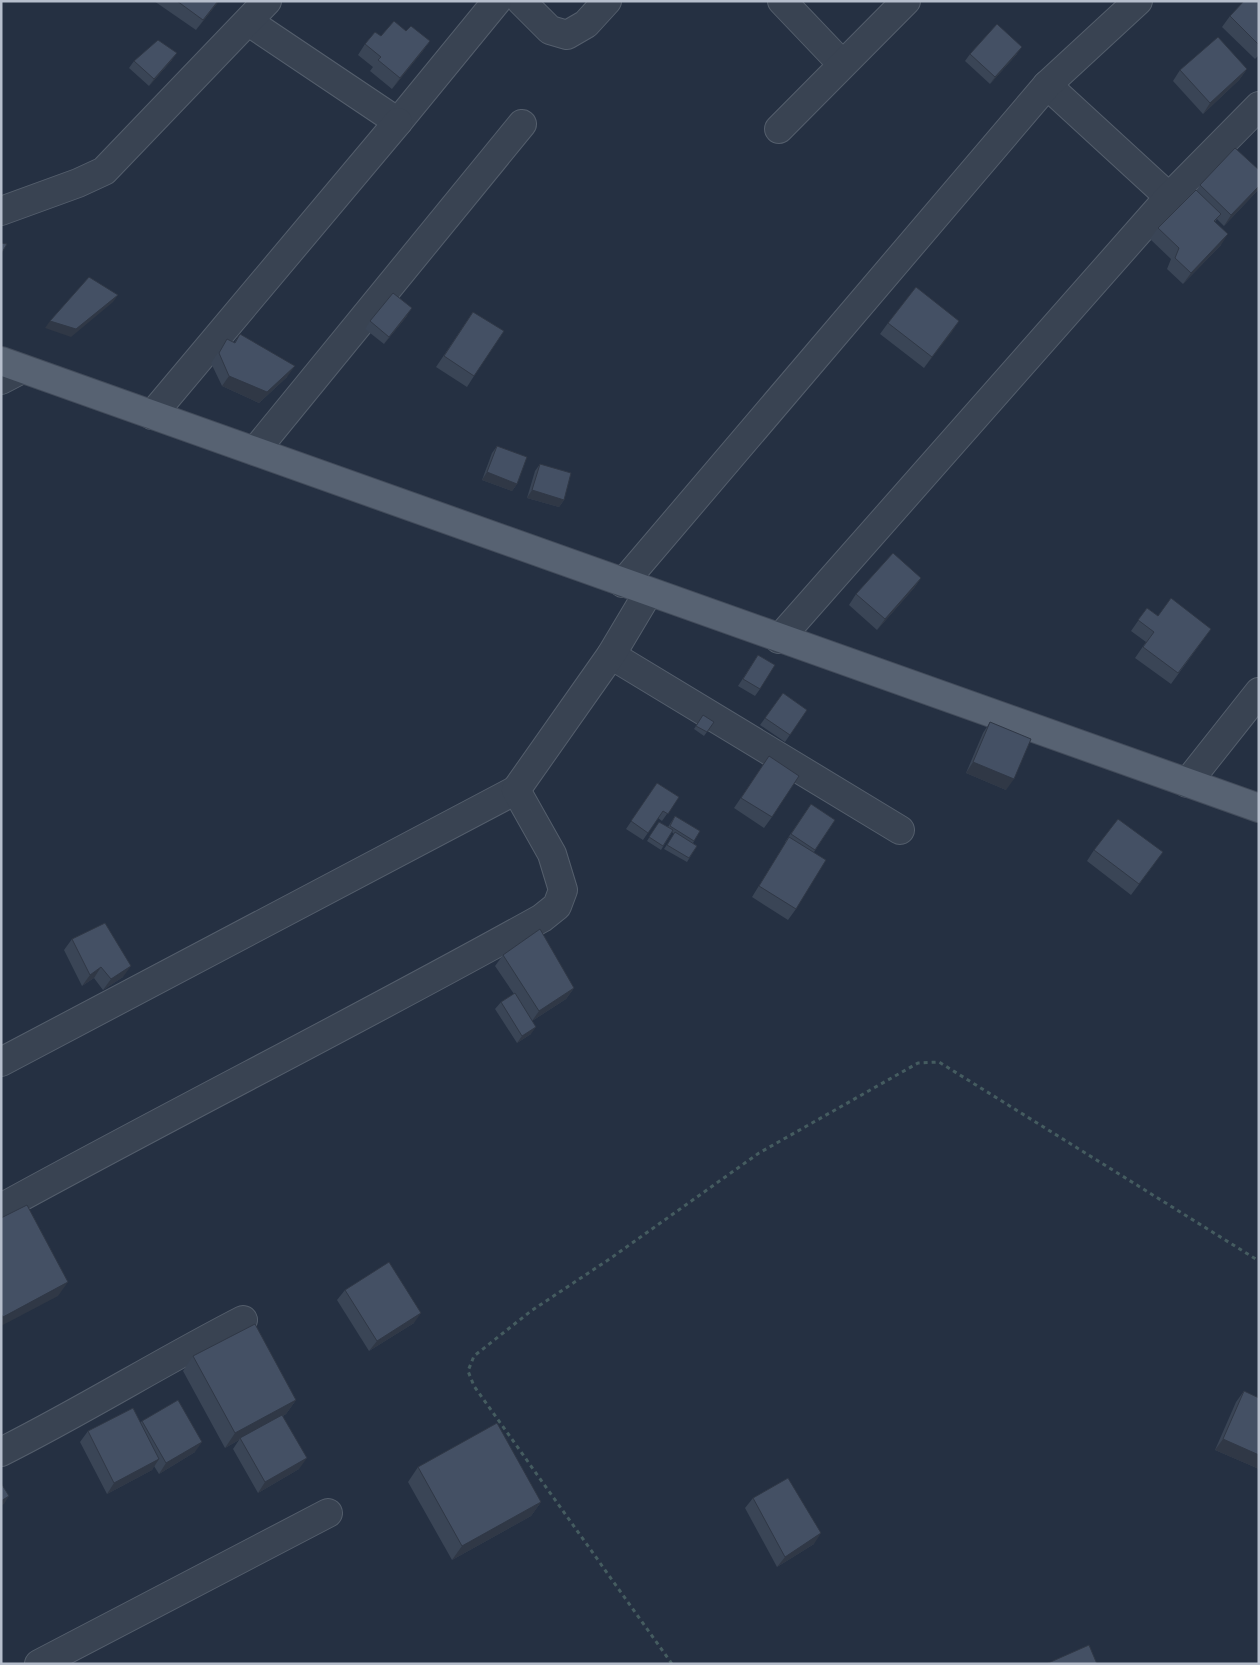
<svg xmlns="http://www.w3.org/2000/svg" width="1260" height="1665" font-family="Inter,sans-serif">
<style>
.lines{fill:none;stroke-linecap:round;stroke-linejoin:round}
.minor-casing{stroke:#545e6c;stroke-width:30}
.major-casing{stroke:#434c5b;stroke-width:30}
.path{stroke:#455c60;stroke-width:3;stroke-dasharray:4 4;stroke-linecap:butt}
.minor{stroke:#394352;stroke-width:28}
.major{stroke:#576272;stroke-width:28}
.wall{fill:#3a4556}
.shaded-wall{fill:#303846}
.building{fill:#445064;stroke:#303846}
</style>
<rect width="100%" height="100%" fill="#253042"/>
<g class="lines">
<defs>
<g id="minor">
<polyline points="521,1 550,30 567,35 586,24 607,1"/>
<polyline points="782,1 842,64"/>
<polyline points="249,22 398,122 497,1"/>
<polyline points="1047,85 1169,197"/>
<polyline points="779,129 906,1"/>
<polyline points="1,211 78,183 104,171 267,1"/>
<polyline points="1,380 22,369"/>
<polyline points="152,415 398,122"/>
<polyline points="255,451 522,124"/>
<polyline points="623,583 1047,85 1138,1"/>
<polyline points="779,639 1169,197 1259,106"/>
<polyline points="611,655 900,830"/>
<polyline points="1187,783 1259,692"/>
<polyline points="1,1062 516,790"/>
<path d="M1 1208C181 1109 363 1018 542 918L557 906 563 890 552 854 516 790 611 655 648 593"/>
<path d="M1 1452C83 1411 161 1362 243 1320"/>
<polyline points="39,1664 328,1513"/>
</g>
<polyline id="major" points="1,361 1259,808"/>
</defs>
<use href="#minor" class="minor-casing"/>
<use href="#major" class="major-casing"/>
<polyline class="path" points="672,1664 474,1386 468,1371 474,1356 531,1311 611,1258 759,1153 918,1063 939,1062 1259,1261"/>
<use href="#minor" class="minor"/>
<use href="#major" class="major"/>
</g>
<g class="wall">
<polygon points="154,1 219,1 196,30"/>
<polygon points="1259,1 1259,55 1255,59 1222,27 1230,16"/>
<polygon points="406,31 430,41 422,52 392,89 370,71 373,67 358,55 365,44 381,36"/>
<polygon points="970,54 1017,54 990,84 965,61"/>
<polygon points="172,60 149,86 129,68 134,61"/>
<polygon points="1247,69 1239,80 1203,114 1173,81 1180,70"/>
<polygon points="1259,170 1259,189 1224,226 1217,219 1215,222 1221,245 1183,284 1167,269 1171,259 1150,239 1158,228 1197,190 1200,185"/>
<polygon points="473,312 474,376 467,387 436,367"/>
<polygon points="407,316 384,344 365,329 370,321"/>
<polygon points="959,321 924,368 880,334 888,323"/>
<polygon points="240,334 287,377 259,403 222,386 211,363 227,339 234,343"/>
<polygon points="497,446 517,484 512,491 482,480 492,453"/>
<polygon points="540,464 564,500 559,507 527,498 535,471"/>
<polygon points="921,578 914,588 877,630 849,605 856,594"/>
<polygon points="1147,608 1158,616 1211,629 1171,684 1135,658 1146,642 1131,631"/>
<polygon points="758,655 760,689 755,696 738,686"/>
<polygon points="783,693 807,710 785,742 760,725"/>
<polygon points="703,715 714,722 704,736 694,729"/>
<polygon points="990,722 1006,790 966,773 983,733"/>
<polygon points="769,756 772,817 764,828 734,808"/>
<polygon points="657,783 679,797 662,821 658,818 643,840 626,829"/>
<polygon points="811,804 835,820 814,852 796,909 788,920 752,897 786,842 785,842"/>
<polygon points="675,816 700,831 693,843 697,846 687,862 664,849 674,834 672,832 661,850 647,841 659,822 668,827"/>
<polygon points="1094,850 1155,863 1131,895 1087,861"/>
<polygon points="72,939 123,977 103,990 94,978 82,986 64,950"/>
<polygon points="503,955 574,988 566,999 532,1021 531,1034 517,1043 495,1009 501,1002 514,994 495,966"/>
<polygon points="345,1290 414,1323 369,1351 337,1300"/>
<polygon points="193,1356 296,1400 286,1414 283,1416 299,1469 258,1493 233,1449 239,1440 225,1448 183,1371"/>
<polygon points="1244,1391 1259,1398 1259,1469 1215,1450 1236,1402"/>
<polygon points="142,1421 195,1452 159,1474 154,1466 152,1470 107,1494 80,1442 88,1431 140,1423"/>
<polygon points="418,1467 541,1502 531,1516 452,1560 408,1482"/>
<polygon points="753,1498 814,1544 777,1567 745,1508"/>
</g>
<g class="shaded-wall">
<polygon points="218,1 219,1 216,5 196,30"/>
<polygon points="430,41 422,52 392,89 400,78"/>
<polygon points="1022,47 1017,54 990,84 995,77"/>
<polygon points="177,53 172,60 149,86 154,79"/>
<polygon points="1247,69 1239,80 1203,114 1210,103"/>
<polygon points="1259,186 1259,189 1224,226 1231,215"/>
<polygon points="1228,234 1221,245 1183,284 1191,273"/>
<polygon points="118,295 113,302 71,337 45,328 50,321"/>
<polygon points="412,308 407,316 384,344 389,337"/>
<polygon points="959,321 952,332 924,368 932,357"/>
<polygon points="295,366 287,377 259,403 222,386 229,376"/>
<polygon points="487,472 517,484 512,491 482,480"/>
<polygon points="532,490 564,500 559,507 527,498"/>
<polygon points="921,578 914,588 877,630 885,619"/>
<polygon points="973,762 1014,779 1006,790 966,773"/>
<polygon points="131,966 123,977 103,990 111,979"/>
<polygon points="101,967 94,978 82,986 90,975"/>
<polygon points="574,988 566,999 532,1021 539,1011"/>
<polygon points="536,1027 531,1034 517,1043 522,1036"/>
<polygon points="68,1282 58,1296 1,1326 1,1319 3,1317"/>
<polygon points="421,1313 414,1323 369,1351 377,1341"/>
<polygon points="296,1400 286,1414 241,1439 240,1438 239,1440 225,1448 235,1433"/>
<polygon points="1223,1439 1259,1455 1259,1469 1215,1450"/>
<polygon points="202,1442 195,1452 159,1474 166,1463"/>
<polygon points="307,1458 299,1469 258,1493 265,1482"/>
<polygon points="159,1459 152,1470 107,1494 114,1483"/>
<polygon points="9,1496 4,1504 1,1506 1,1501"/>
<polygon points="541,1502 531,1516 452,1560 462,1546"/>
<polygon points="821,1533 814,1544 777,1567 785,1557"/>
</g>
<g class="building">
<polygon points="177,1 218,1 203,20"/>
<polygon points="1244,1 1259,1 1259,45 1230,16"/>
<polygon points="394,21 406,31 411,26 430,41 400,78 378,60 381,57 365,44 375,32 381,36"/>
<polygon points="997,24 1022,47 995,77 970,54"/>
<polygon points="1218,37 1247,69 1210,103 1180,70"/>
<polygon points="158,40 177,53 154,79 134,61"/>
<polygon points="1235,148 1259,170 1259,186 1231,215 1200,185"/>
<polygon points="1196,190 1221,214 1214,221 1228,234 1191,273 1175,258 1179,248 1158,228"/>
<polygon points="1,243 7,244 1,254"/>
<polygon points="89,277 118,295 76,329 50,321"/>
<polygon points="916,287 959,321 932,357 888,323"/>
<polygon points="393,293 412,308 389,337 370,321"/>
<polygon points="473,312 504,331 474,376 444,356"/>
<polygon points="240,334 295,366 267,392 229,376 219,353 227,339 235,343"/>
<polygon points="497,446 527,457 517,484 487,472"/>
<polygon points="540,464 571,473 564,500 532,490"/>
<polygon points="893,553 921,578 885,619 856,594"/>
<polygon points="1171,598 1211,629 1178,673 1143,647 1154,632 1138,620 1147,608 1158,616"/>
<polygon points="758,655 775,665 760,689 743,679"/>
<polygon points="783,693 807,710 790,735 765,718"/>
<polygon points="703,715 714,722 707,732 696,726"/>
<polygon points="990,722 1031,739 1014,779 973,762"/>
<polygon points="769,756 799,776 772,817 741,798"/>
<polygon points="657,783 679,797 668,814 663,811 648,833 631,821"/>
<polygon points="811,804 835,820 815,850 791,834"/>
<polygon points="675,816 700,831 694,841 670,826"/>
<polygon points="1118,819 1163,852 1139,884 1094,850"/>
<polygon points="659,822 673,830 663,846 649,837"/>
<polygon points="675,832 697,846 689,858 667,845"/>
<polygon points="789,837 826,860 796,909 759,886"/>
<polygon points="105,923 131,966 111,979 101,967 90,975 72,939"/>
<polygon points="540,929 574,988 539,1011 503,955"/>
<polygon points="515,993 536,1027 522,1036 501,1002"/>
<polygon points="27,1205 68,1282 3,1317 1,1314 1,1218"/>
<polygon points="389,1262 421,1313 377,1341 345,1290"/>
<polygon points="255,1324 296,1400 235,1433 193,1356"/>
<polygon points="1244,1391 1259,1398 1259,1455 1223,1439"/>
<polygon points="178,1400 202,1442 166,1463 142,1421"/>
<polygon points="133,1408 159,1459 114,1483 88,1431"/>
<polygon points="282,1415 307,1458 265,1482 240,1438"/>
<polygon points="497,1423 541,1502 462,1546 418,1467"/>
<polygon points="788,1478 821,1533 785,1557 753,1498"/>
<polygon points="1,1483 9,1496 1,1501"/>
<polygon points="1089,1645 1097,1664 1046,1664"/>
</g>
<rect width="1260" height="1665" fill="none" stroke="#b6becc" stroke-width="5"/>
</svg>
